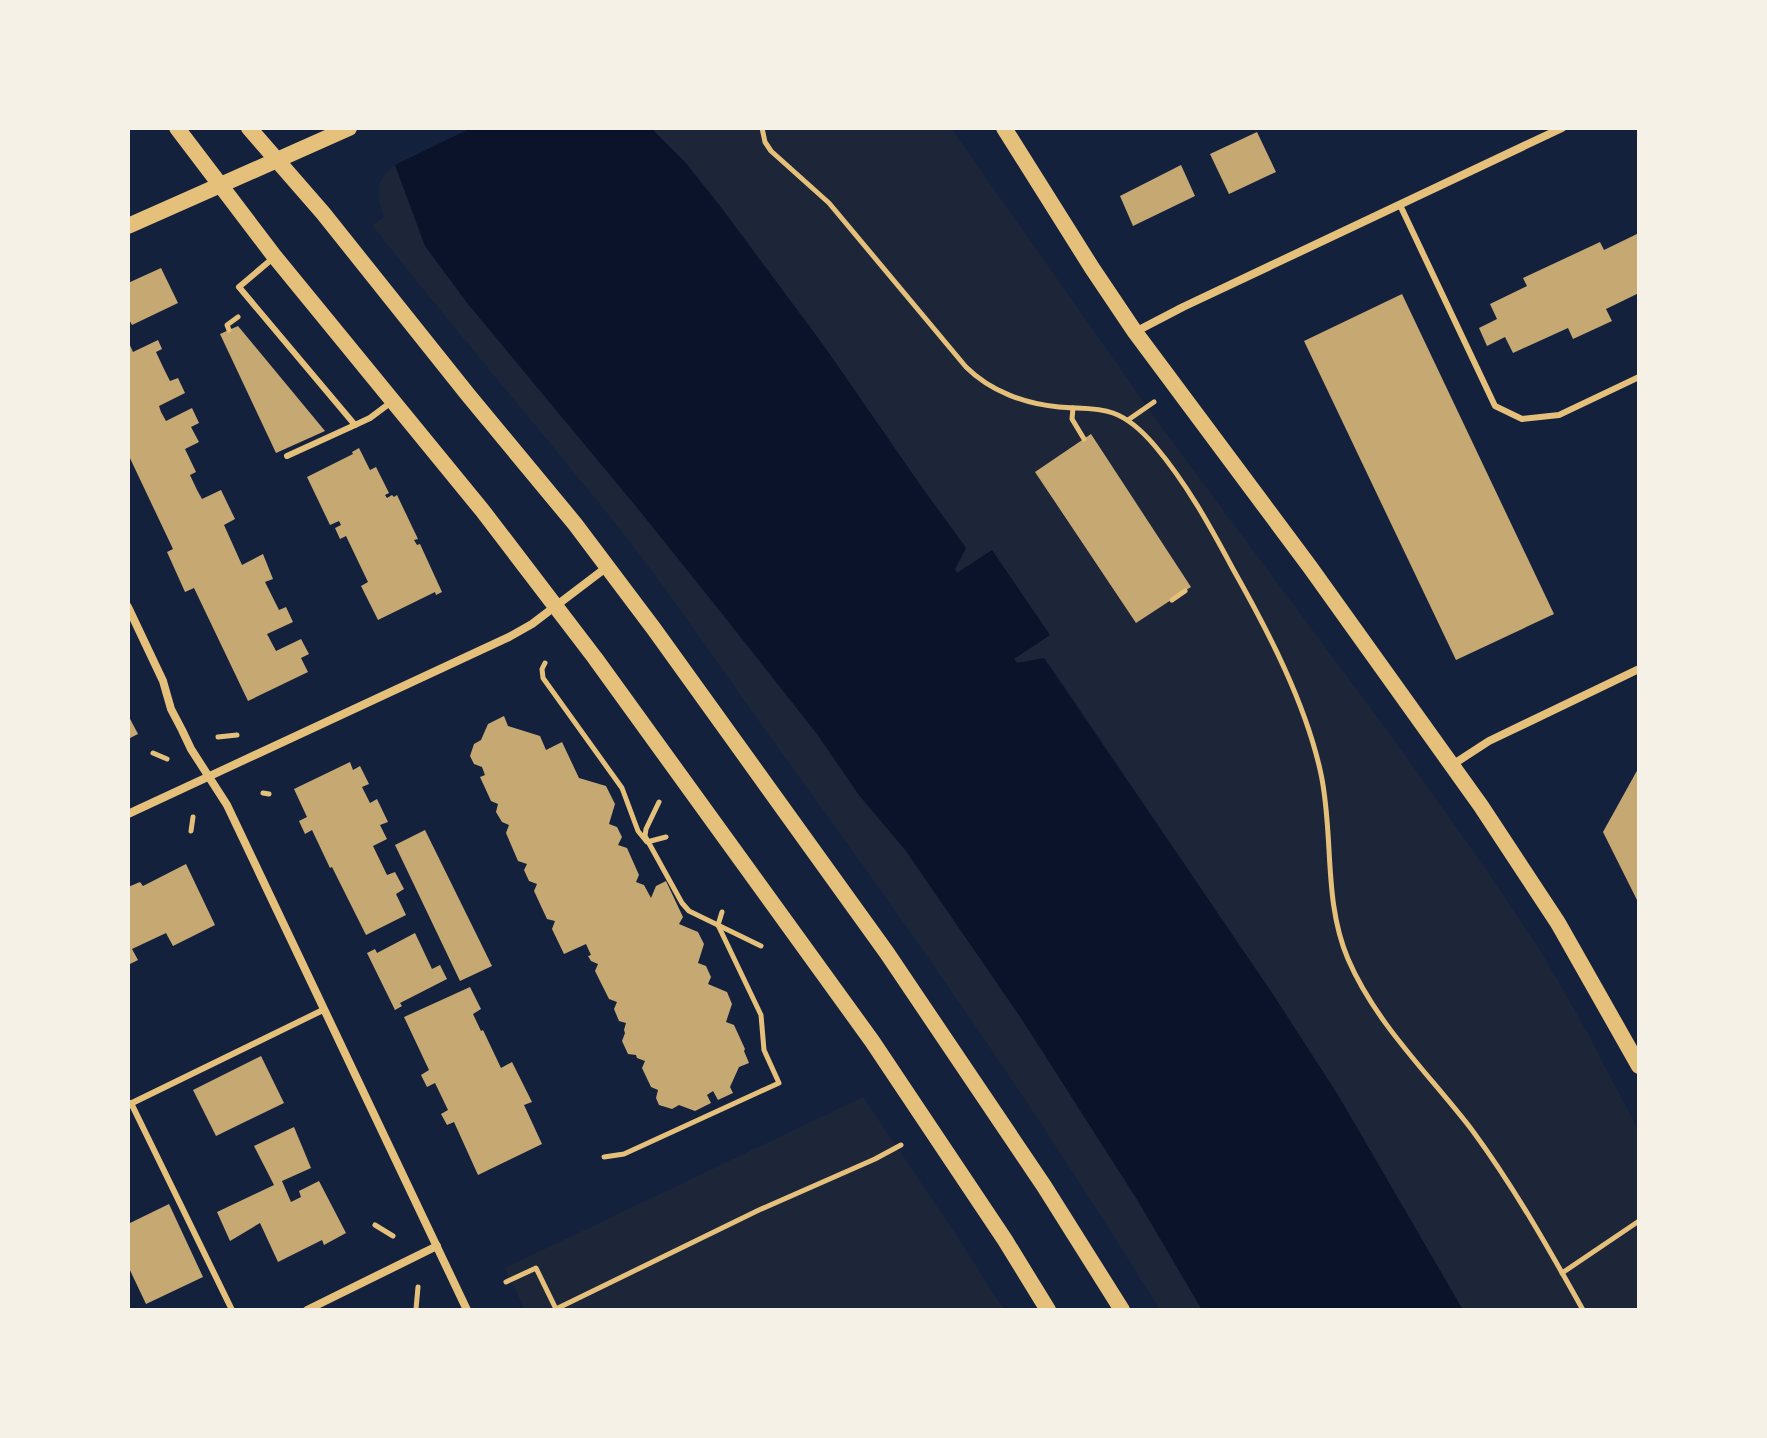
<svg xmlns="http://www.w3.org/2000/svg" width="1767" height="1438" font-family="Jost,sans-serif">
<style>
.green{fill:#1d2539}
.water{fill:#0b132b}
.pier{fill:#14213d}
.building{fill:#c6a872}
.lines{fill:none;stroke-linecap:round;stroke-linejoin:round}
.path{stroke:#e5c07b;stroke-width:5}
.service{stroke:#e5c07b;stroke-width:6}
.minor{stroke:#e5c07b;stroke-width:8}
.secondary{stroke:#e5c07b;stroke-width:16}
</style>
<rect width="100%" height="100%" fill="#14213d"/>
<g class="green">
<polygon points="651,128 951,128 1162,428 1392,737 1485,868 1543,955 1582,1023 1639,1131 1639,1310 1463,1310 1338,1095 1274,996 1045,658 1017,663 1014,659 993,550 957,573 955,569 966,548 921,486 824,346 720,206 685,162"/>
<path d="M395 165 425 246 468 304 639 510 817 734 859 795 906 851 1021 1018 1138 1201 1202 1310H1160C1042 1118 914 934 781 752 725 674 671 593 611 518 532 420 450 324 372 225L384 217C376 194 374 181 395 165Z"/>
<polygon points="863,1097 953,1230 1004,1310 525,1310 505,1268"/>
</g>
<polygon class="water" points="372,128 651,128 685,162 720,206 824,346 921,486 966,548 955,569 957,573 992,550 1050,635 1014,659 1017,663 1044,658 1274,996 1338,1095 1463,1310 1202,1310 1138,1201 1021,1018 906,851 859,795 817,734 721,612 639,510 468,304 425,246 395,165"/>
<polygon class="pier" points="368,128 471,128 395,165"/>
<g class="building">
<polygon points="1257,132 1276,172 1229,194 1210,154"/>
<polygon points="1181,165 1195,196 1133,226 1120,196"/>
<polygon points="1639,233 1639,293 1606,309 1612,321 1573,339 1568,328 1513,353 1505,337 1487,346 1479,328 1497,319 1490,304 1527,286 1523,278 1600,242 1604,250"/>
<polygon points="161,268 178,303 132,325 128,318 128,283"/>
<polygon points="1402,294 1554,614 1456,660 1304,341"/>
<polygon points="238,326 325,431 276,453 220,334"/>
<polygon points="158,340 162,349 156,352 163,367 170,381 178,378 185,393 159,406 161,412 166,421 192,408 199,423 191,427 199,442 185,449 196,472 190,475 197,490 202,499 221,490 235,519 224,525 242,565 263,554 273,579 265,582 279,610 286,607 293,622 267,634 276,651 301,639 309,654 301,658 308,672 248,701 194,588 185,592 167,552 173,549 128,454 128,341 133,352"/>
<polygon points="1091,434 1191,587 1136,623 1035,472"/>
<polygon points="359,448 370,470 376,467 389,493 385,495 387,498 392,495 394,497 397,495 418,539 414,540 417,545 420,544 442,592 436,595 435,592 378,620 361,586 368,582 346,536 340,539 335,528 341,525 339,521 330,525 307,477 353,454 352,452"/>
<polygon points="128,715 138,734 128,739"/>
<polygon points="504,716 508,726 540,736 546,750 562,742 579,778 606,786 615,804 609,824 617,827 622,837 618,845 627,848 639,875 636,882 644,885 651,898 656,886 666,881 683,917 679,924 698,932 704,944 698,963 706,966 711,977 708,984 727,992 732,1004 726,1022 734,1025 745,1049 744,1051 749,1063 739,1067 730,1087 733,1093 718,1100 713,1091 707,1095 711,1103 695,1111 679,1105 672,1109 659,1105 656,1098 658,1090 651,1087 642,1068 645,1061 637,1058 636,1055 628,1054 622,1041 625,1033 624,1030 626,1023 619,1021 614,1009 617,1002 609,999 595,971 598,964 591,961 588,956 591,955 586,944 564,954 552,929 555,921 547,919 534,891 537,884 529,881 524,870 527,864 518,861 506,833 509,825 502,822 496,812 498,804 491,801 480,777 485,775 482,767 474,764 470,756 474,744 481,740 488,724"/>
<polygon points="350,762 353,770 360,766 369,784 362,787 370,803 377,799 388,822 380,825 387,839 373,846 387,875 395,872 404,889 396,894 406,915 366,935 332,867 330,868 312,830 305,834 299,821 307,817 294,789"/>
<polygon points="1639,767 1639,904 1603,832"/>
<polygon points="425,830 492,966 460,981 395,845"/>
<polygon points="186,864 215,925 173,946 166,933 132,949 138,960 128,965 128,887 140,882 143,886"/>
<polygon points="415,933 432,969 440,965 447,979 400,1003 402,1006 395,1010 367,953 375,949 377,953"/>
<polygon points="470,987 481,1009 473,1014 481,1031 483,1030 501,1068 512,1062 532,1102 524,1105 542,1144 478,1175 454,1122 447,1125 441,1114 448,1110 435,1083 427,1087 421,1075 429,1070 404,1017"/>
<polygon points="261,1056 284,1103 216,1136 193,1090"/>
<polygon points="294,1127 311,1168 282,1181 291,1202 301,1197 299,1191 319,1181 346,1233 324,1245 322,1240 278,1262 260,1223 230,1241 217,1212 274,1185 254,1146"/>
<polygon points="169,1204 203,1277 146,1304 128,1266 128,1224"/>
</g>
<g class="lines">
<g class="path">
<path d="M762 128 765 142 771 151 829 203 966 367C990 391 1025 404 1059 407 1077 409 1096 407 1113 413 1130 419 1144 433 1155 446 1187 484 1210 526 1233 569 1268 631 1306 704 1321 774 1334 835 1323 901 1348 959 1376 1024 1429 1074 1472 1130 1514 1187 1549 1249 1583 1310"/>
<polyline points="229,330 227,325 238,317"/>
<polyline points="1073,408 1072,419 1084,439"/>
<polyline points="1128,420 1154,402"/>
<polyline points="1172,600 1185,591"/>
<polyline points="545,663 542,669 543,678 622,788 638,831 647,842 666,837"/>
<polyline points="218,737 237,735"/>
<polyline points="153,753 167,759"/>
<polyline points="263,793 269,794"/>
<polyline points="659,802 646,829 645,836 682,903 689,911 761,946"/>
<polyline points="191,831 193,817"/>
<polyline points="604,1157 624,1154 779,1083 764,1050 761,1015 718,925 722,912"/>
<polyline points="375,1225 393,1236"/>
<polyline points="1562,1273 1639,1221"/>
<polyline points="506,1282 536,1268 556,1309 759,1210 875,1159 901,1145"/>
<polyline points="416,1309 418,1287"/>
</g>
<g class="service">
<polyline points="1400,205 1495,406 1522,419 1559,415 1639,377"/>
<polyline points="272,259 239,287 355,425 370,418 390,403"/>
<polyline points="287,456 355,425"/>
<polyline points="131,1103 232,1310"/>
<polyline points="128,1105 323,1010"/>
</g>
<g class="minor">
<polyline points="1135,332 1183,307 1562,128"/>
<polyline points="128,607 163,681 171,709 182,730 191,749 227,805 467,1310"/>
<polyline points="1452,765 1489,741 1639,669"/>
<polyline points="128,814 509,637 532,624 607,567"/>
<polyline points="307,1310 437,1246"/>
</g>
<g class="secondary">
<polyline points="177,128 275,257 482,510 595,658 872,1041 1005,1240 1048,1310"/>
<polyline points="249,128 323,213 469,396 575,524 654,629 887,953 1044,1186 1122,1310"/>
<polyline points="1004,128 1092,268 1135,332 1310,567 1481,806 1558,923 1639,1066"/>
<polyline points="128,226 349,128"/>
</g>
</g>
<rect width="1767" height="1438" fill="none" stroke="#f6f1e7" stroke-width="260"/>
</svg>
